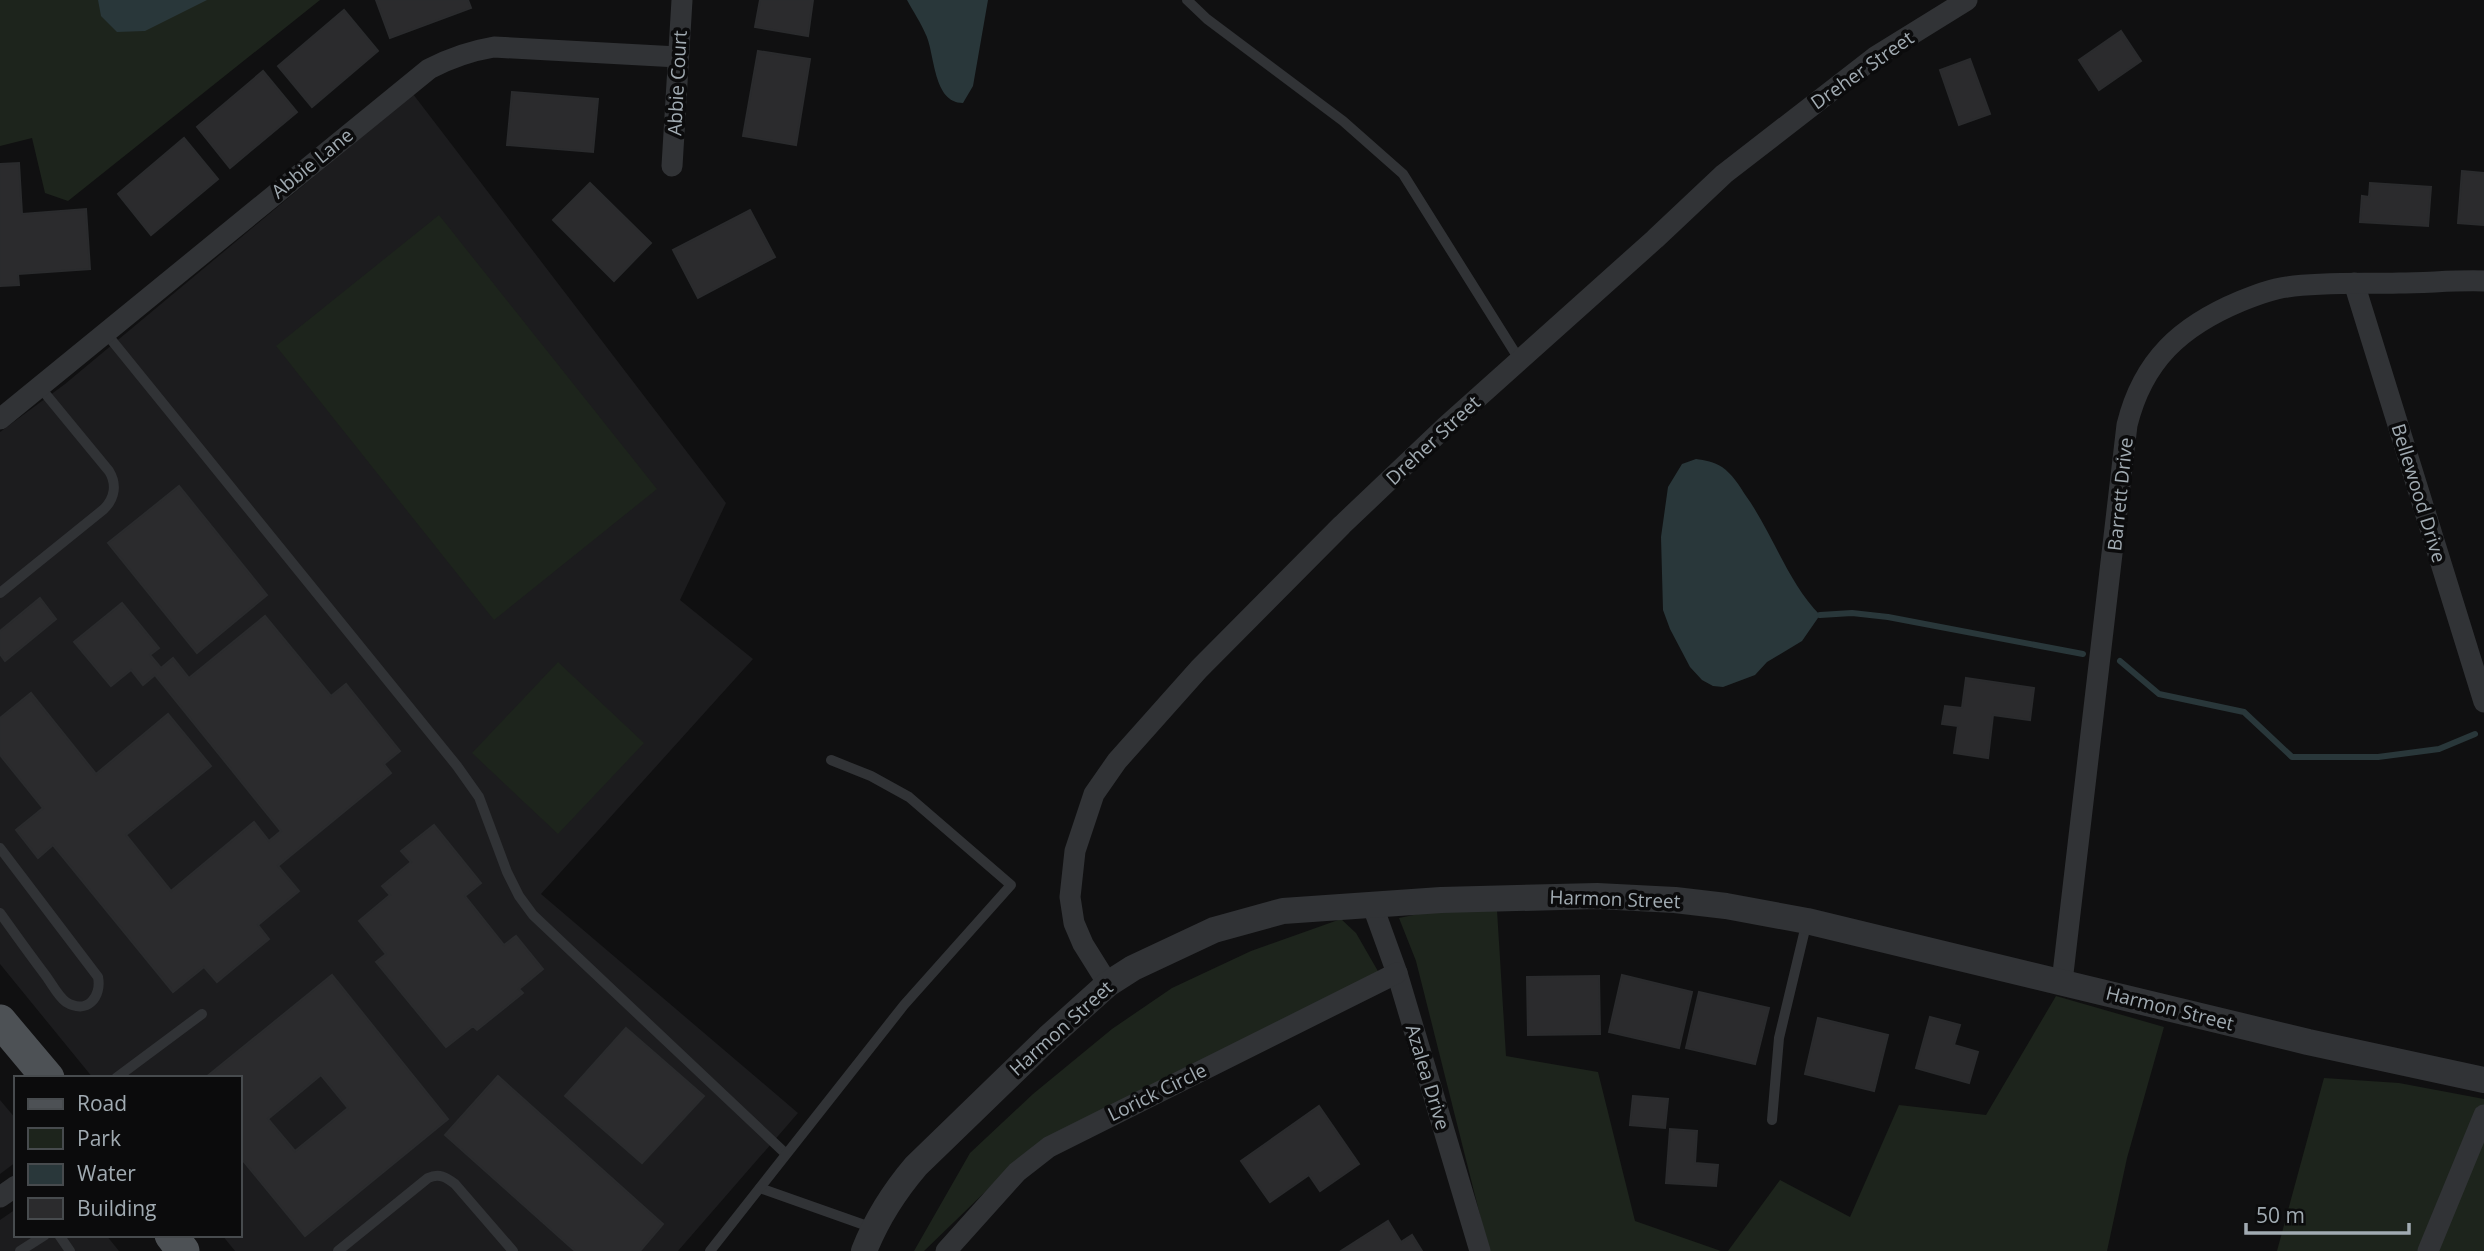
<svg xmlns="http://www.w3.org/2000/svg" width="2484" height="1251" font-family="'Open Sans',sans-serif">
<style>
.built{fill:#1c1c1e}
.green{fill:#1d241c}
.water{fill:#29373a}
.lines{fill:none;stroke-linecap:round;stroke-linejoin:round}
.stream{stroke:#29373a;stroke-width:6}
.building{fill:#2b2b2d;stroke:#2a2b2d;stroke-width:2;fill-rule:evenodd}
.service{stroke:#313336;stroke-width:10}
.minor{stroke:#313336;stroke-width:21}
.tertiary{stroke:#313336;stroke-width:26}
.primary{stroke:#4d5155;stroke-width:33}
.labels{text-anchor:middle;stroke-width:7;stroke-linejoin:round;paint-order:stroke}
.street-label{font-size:19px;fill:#a1abb2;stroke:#0b0b0c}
</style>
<rect width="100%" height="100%" fill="#101011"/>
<g class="built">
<polygon points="413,94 726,503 680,600 753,659 541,894 798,1113 678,1251 235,1251 222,1235 240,1235 240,1078 93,1078 0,964 0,432 65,384"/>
<polygon points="0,1100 16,1119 16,1162 0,1174"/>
<polygon points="16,1209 16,1235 106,1235 119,1251 0,1251 0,1220"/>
</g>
<g class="green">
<polygon points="0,0 320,0 68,201 45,193 32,138 0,146"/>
<polygon points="439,215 657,489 494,620 276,346"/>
<polygon points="558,662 644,743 558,834 472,753"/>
<polygon points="1442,909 1497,910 1506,1056 1598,1072 1635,1221 1721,1251 1489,1251 1416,961 1399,918"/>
<polygon points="1341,919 1356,933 1379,973 1016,1162 924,1251 914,1251 970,1153 1033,1094 1112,1029 1172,988 1251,951"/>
<polygon points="2056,996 2164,1027 2127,1158 2107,1251 1728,1251 1780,1180 1850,1217 1899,1105 1986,1115"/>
<polygon points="2324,1078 2399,1083 2484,1099 2484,1251 2277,1251"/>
</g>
<g class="water">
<polygon points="98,0 207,0 145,31 117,32 101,16"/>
<path d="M907 0H988L973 86 963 103C933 103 935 54 926 35 921 23 913 11 907 0Z"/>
<path d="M1696 459C1705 460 1714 462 1722 467 1732 474 1739 485 1746 496 1772 532 1788 583 1820 615L1802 641 1767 662 1755 675 1723 687 1713 686 1702 680 1690 667 1670 629 1663 610 1661 537 1668 487 1682 464Z"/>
</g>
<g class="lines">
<g class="stream">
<polyline points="1820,615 1852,613 1888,617 2083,654"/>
<polyline points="2120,661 2159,694 2244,712 2292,757 2378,757 2439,749 2475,734"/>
</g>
</g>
<g class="building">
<polygon points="376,0 468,0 471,8 390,38"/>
<polygon points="760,0 813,0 808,36 755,27"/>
<polygon points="344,10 378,51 312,107 278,66"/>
<polygon points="2121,31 2141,61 2099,90 2079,60"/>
<polygon points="758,51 810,59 796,145 743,136"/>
<polygon points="1970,59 1990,114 1959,125 1940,70"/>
<polygon points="263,71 297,112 230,168 197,127"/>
<polygon points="512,92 598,99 593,152 507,145"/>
<polygon points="184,138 218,179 151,235 118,194"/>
<polygon points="19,163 22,214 86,209 90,269 18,274 19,285 0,286 0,164"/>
<polygon points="2462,171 2484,173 2484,225 2458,223"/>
<polygon points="590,183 651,243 614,281 553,220"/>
<polygon points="2370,183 2431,187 2428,226 2360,222 2362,196 2369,197"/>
<polygon points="750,210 775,257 698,298 673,250"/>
<polygon points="179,486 267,595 197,653 108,543"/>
<polygon points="40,598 56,619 5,661 0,654 0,631"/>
<polygon points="122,603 159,648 150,655 161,668 173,658 189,678 265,616 331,696 346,684 400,751 384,764 391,773 278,866 299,891 258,925 269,939 217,982 204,967 173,992 53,845 38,858 16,830 43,808 0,755 0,718 31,693 96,774 168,714 211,766 126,835 171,891 254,822 269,841 281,831 155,675 143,685 131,670 111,686 74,642"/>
<polygon points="1966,678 2034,688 2030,720 1993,715 1988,758 1954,753 1958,726 1942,724 1945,706 1962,708"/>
<polygon points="434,825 481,883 465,896 504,945 516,936 543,969 519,989 523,993 477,1030 473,1026 446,1047 376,962 386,954 359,921 390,895 382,886 411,862 401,851"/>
<path d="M332 975 448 1119 305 1236 240 1157V1078H205ZM321 1075 348 1108 295 1151 268 1119Z"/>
<polygon points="1622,975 1692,992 1679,1048 1609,1032"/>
<polygon points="1599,976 1600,1034 1528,1035 1527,977"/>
<polygon points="1699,992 1769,1008 1755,1064 1686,1048"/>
<polygon points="1930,1017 1960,1025 1954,1045 1978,1052 1969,1083 1916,1068"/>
<polygon points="1818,1018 1888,1035 1874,1091 1805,1074"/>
<polygon points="626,1028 704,1096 642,1163 565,1096"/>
<polygon points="498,1076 663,1224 640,1251 575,1251 445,1135"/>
<polygon points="1633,1096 1668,1099 1665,1128 1630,1125"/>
<polygon points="1319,1106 1359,1164 1320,1191 1309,1175 1270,1202 1241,1161"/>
<polygon points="1670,1129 1697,1131 1695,1163 1718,1165 1716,1186 1666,1183"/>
<polygon points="1388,1221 1401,1242 1412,1235 1422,1251 1341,1251"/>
</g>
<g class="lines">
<g class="service">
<polyline points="1187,0 1207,19 1343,121 1403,174 1519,359"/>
<polyline points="105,332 457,766 479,797 507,872 519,896 533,915 786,1154"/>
<path d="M0 593 104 509C115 498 117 484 109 471L39 386"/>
<path d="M0 848 98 977C102 997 87 1015 66 1002 58 996 52 984 46 976 30 955 15 934 0 913"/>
<polyline points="116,1078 202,1014"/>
<polyline points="1772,1120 1779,1038 1807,921"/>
<polyline points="760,1188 873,1228"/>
<polyline points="59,1235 70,1251"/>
<polyline points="20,1251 45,1235"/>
<path d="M338 1251 428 1178C439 1173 446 1177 455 1184L513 1251"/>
<polyline points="710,1251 904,1005 1011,885 909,797 871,776 831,760"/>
</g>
<g class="minor">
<polyline points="672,166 682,0"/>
<polyline points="2354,283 2484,702"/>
<path d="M0 419 429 69C450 58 470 51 494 47L678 57"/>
<polyline points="1372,904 1397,973 1480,1251"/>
<path d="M2062 982 2127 425C2143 360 2181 326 2241 301 2256 295 2271 289 2287 287 2324 282 2362 284 2399 283 2427 283 2455 280 2484 281"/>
<polyline points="1108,984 1083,944 1074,923 1070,897 1075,851 1094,794 1117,761 1199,669 1342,525 1445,427 1655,239 1724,174 1875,57 1967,0"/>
<polyline points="0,1197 16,1186"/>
<polyline points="946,1251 1017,1172 1049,1147 1397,973"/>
<polyline points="2428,1251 2484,1115"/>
</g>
<path class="tertiary" d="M864 1251C877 1218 893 1193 916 1166L1048 1038 1108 984 1133 968 1214 930 1283 911 1441 900 1597 896 1675 900 1726 906 1807 921 2308 1042 2484 1080"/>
<g class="primary">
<polyline points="0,1021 48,1078"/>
<polyline points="171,1235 183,1251"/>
</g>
</g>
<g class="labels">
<g class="street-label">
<text transform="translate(1862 70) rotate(-35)" y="7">Dreher Street</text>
<text transform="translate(677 83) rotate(-87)" y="7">Abbie Court</text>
<text transform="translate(312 163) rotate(-39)" y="7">Abbie Lane</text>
<text transform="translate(1433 440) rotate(-43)" y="7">Dreher Street</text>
<text transform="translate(2419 493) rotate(73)" y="7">Bellewood Drive</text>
<text transform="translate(2120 494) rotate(-84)" y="7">Barrett Drive</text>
<text transform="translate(1615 899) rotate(2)" y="7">Harmon Street</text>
<text transform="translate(2170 1008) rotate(14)" y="7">Harmon Street</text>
<text transform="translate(1061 1028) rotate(-42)" y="7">Harmon Street</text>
<text transform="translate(1428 1077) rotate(73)" y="7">Azalea Drive</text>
<text transform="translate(1157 1092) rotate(-26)" y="7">Lorick Circle</text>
</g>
</g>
<rect x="14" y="1076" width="228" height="161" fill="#0b0b0c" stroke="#474b4e" stroke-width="2"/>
<rect x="28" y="1099" width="35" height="10" fill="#4d5155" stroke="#474b4e" stroke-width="2"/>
<text x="77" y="1111" font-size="21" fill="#a1abb2">Road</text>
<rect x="28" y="1128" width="35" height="21" fill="#1d241c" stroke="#474b4e" stroke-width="2"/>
<text x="77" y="1146" font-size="21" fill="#a1abb2">Park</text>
<rect x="28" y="1164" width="35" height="21" fill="#29373a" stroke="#474b4e" stroke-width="2"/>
<text x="77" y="1181" font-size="21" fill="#a1abb2">Water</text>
<rect x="28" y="1198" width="35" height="21" fill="#2b2b2d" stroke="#474b4e" stroke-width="2"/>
<text x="77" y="1216" font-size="21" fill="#a1abb2">Building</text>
<path d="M2246 1223v10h163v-10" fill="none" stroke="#a1abb2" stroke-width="3.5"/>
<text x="2256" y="1223" font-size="21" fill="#a1abb2" stroke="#0b0b0c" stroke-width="5" paint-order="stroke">50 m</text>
</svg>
